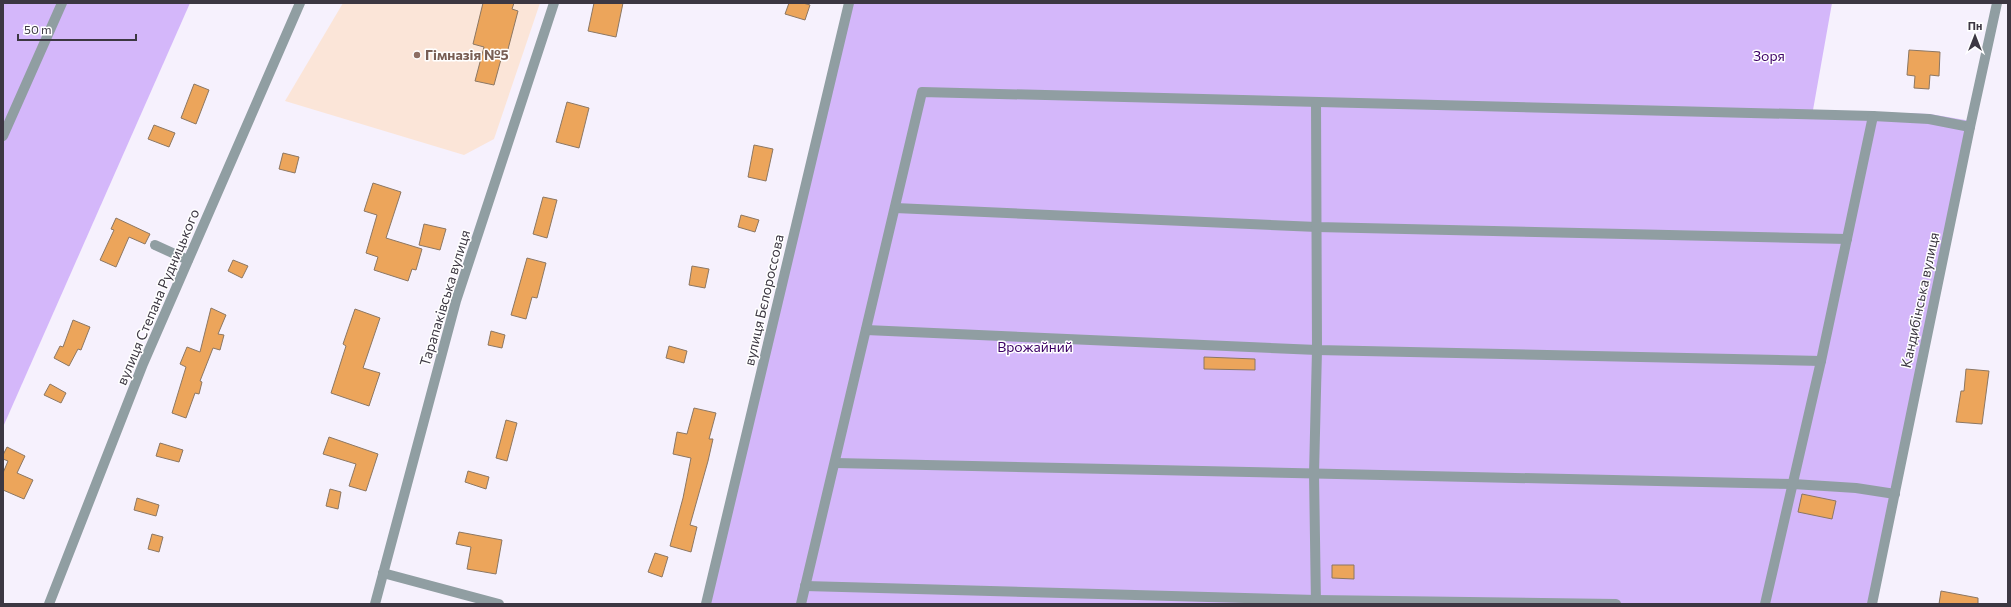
<svg xmlns="http://www.w3.org/2000/svg" width="2011" height="607" font-family="Commissioner,sans-serif">
<style>
.education{fill:#fbe5d8}
.green{fill:#d4b7fa}
.building{fill:#eca55b;stroke:#8c7763}
.lines{fill:none;stroke-linecap:round;stroke-linejoin:round}
.minor{stroke:#909ea2;stroke-width:10}
.education-dot{fill:#8d6e63;stroke:#fff;stroke-width:1.5}
.labels{text-anchor:middle;stroke-width:3;stroke-linejoin:round;paint-order:stroke}
.education-label{font-size:14px;font-weight:bold;fill:#785e54;stroke:#fff;text-anchor:start}
.park-label{font-size:14px;fill:#3c0066;stroke:#fff}
.street-label{font-size:14px;fill:#3c3742;stroke:#fff}
</style>
<rect width="100%" height="100%" fill="#f6f1fd"/>
<polygon class="education" points="343,3 540,3 494,139 464,155 285,101"/>
<g class="green">
<polygon points="3,3 190,3 3,427"/>
<polygon points="849,3 1832,3 1813,110 1930,114 1971,121 1872,604 706,604"/>
</g>
<g class="building">
<polygon points="483,3 514,3 512,9 518,11 507,53 503,52 494,85 475,81 484,47 473,44"/>
<polygon points="594,3 623,3 616,37 588,31"/>
<polygon points="789,3 803,3 810,5 805,20 785,14"/>
<polygon points="1909,50 1940,52 1939,76 1930,75 1929,89 1914,88 1915,76 1907,75"/>
<polygon points="194,84 209,90 196,124 181,118"/>
<polygon points="567,102 589,108 579,148 556,142"/>
<polygon points="154,125 175,133 169,147 148,139"/>
<polygon points="754,145 773,149 766,181 748,177"/>
<polygon points="283,153 299,157 295,173 279,169"/>
<polygon points="373,183 401,192 386,238 422,249 416,270 412,269 408,281 374,270 378,257 366,253 377,215 364,211"/>
<polygon points="543,197 557,200 547,238 533,234"/>
<polygon points="741,215 759,220 755,232 738,227"/>
<polygon points="116,218 150,234 145,244 129,237 116,267 100,260 114,230 111,229"/>
<polygon points="424,224 446,229 440,250 419,245"/>
<polygon points="527,258 546,263 537,298 532,297 526,319 511,315"/>
<polygon points="233,260 248,266 242,278 228,271"/>
<polygon points="692,266 709,269 705,288 689,285"/>
<polygon points="211,308 226,315 218,334 224,335 220,350 213,348 200,381 202,382 199,394 195,393 186,418 172,413 186,367 180,364 187,347 200,352"/>
<polygon points="355,309 380,318 363,368 380,373 369,406 331,393 346,346 343,344"/>
<polygon points="73,320 90,327 81,350 78,349 69,366 54,358 60,346 63,347"/>
<polygon points="491,331 505,335 502,348 488,345"/>
<polygon points="669,346 687,351 684,363 666,358"/>
<polygon points="1204,357 1255,359 1255,370 1204,369"/>
<polygon points="1966,369 1989,371 1982,424 1956,422 1961,391 1964,391"/>
<polygon points="50,384 66,393 61,403 44,395"/>
<polygon points="694,408 716,413 709,439 713,439 708,461 690,525 697,527 691,552 670,546 683,498 691,458 673,454 677,432 687,434"/>
<polygon points="506,420 517,423 507,461 496,458"/>
<polygon points="329,437 378,454 366,491 349,486 356,464 323,454"/>
<polygon points="160,443 183,450 179,462 156,456"/>
<polygon points="7,447 25,456 17,473 33,480 24,499 3,490 3,473 8,461 3,459 3,455"/>
<polygon points="468,471 489,477 486,489 465,482"/>
<polygon points="330,489 341,492 338,509 326,506"/>
<polygon points="1802,494 1836,501 1832,519 1798,512"/>
<polygon points="137,498 159,505 156,516 134,510"/>
<polygon points="459,532 502,540 496,574 467,569 471,547 456,544"/>
<polygon points="152,534 163,537 159,552 148,549"/>
<polygon points="655,553 668,557 662,577 648,572"/>
<polygon points="1332,565 1354,565 1354,579 1332,578"/>
<polygon points="1941,591 1978,598 1978,604 1939,604"/>
</g>
<g class="lines">
<g class="minor">
<polyline points="3,136 62,3"/>
<polyline points="895,208 1317,227 1847,239"/>
<polyline points="155,245 188,260"/>
<polyline points="866,330 1317,350 1821,361"/>
<polyline points="835,463 1793,484 1856,488 1895,494"/>
<polyline points="383,573 499,604"/>
<polyline points="805,586 1316,600 1616,604"/>
<polyline points="49,604 143,364 300,3"/>
<polyline points="375,604 456,301 554,3"/>
<polyline points="706,604 849,3"/>
<polyline points="801,604 922,92 1873,116 1929,119 1970,127"/>
<polyline points="1316,604 1314,474 1317,350 1316,102"/>
<polyline points="1765,604 1821,361 1873,116"/>
<polyline points="1872,604 1970,127 1997,3"/>
</g>
</g>
<circle class="education-dot" cx="417" cy="55" r="4"/>
<g class="labels">
<g class="education-label">
<text x="425" y="60">Гімназія №5</text>
</g>
<g class="park-label">
<text x="1769" y="61">Зоря</text>
<text x="1035" y="352">Врожайний</text>
</g>
<g class="street-label">
<text transform="translate(158 297) rotate(-67)" y="5">вулиця Степана Рудницького</text>
<text transform="translate(445 298) rotate(-73)" y="5">Тарапаківська вулиця</text>
<text transform="translate(764 300) rotate(-77)" y="5">вулиця Бєлороссова</text>
<text transform="translate(1920 300) rotate(-78)" y="5">Кандибінська вулиця</text>
</g>
</g>
<rect width="2011" height="607" fill="none" stroke="#3c3742" stroke-width="8"/>
<g transform="translate(1975 36)" stroke="#ffffff" stroke-width="3" paint-order="stroke">
<path d="M0-3L7 15L0 10L-7 15Z" fill="#3c3742"/>
<text y="-6" font-size="11" font-weight="bold" text-anchor="middle" fill="#3c3742">Пн</text>
</g>
<path d="M18 34v6h118v-6" fill="none" stroke="#3c3742" stroke-width="2"/>
<text x="24" y="34" font-size="12" fill="#3c3742" stroke="#ffffff" stroke-width="3" paint-order="stroke">50 m</text>
</svg>
